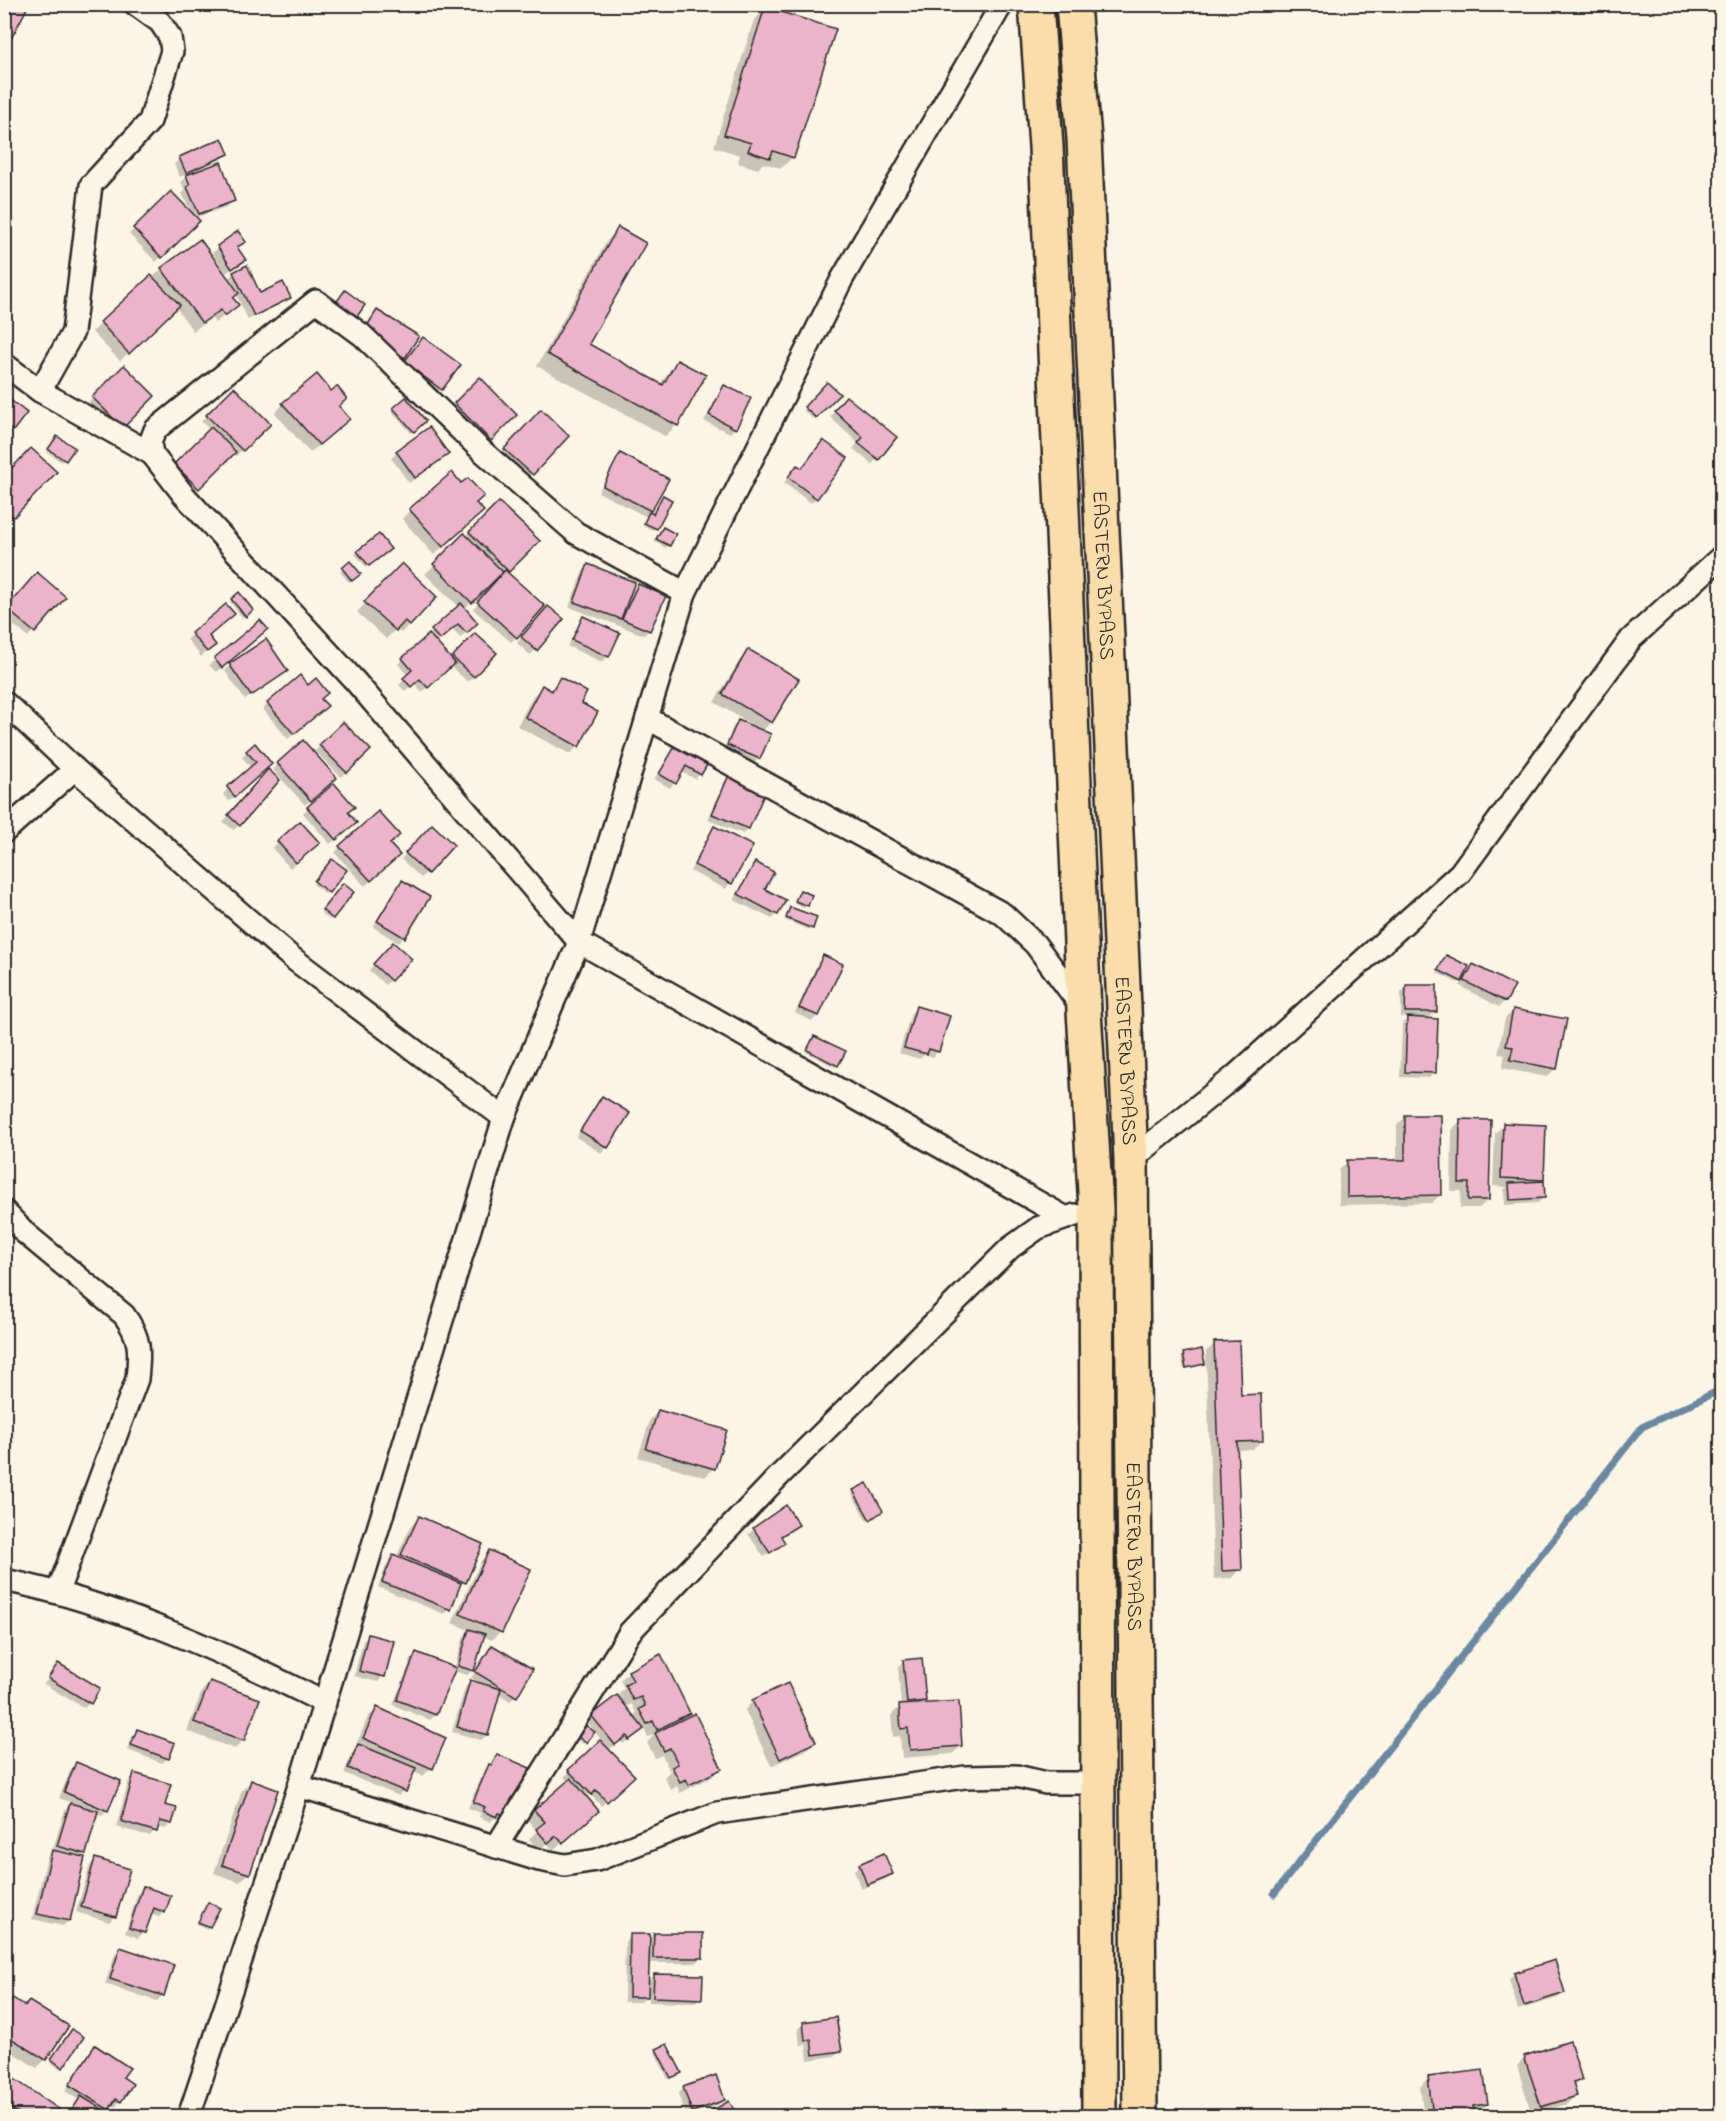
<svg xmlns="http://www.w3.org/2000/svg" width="1726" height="2121" font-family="'Indie Flower',sans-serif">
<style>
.shadow{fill:#0003;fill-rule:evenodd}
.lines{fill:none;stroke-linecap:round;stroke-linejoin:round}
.stream{stroke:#6a88a2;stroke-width:7}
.building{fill:#ebb4ca;stroke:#2b2b2b;stroke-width:1.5}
.street-casing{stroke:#2b2b2b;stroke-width:26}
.highway-casing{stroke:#2b2b2b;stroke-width:38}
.street{stroke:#fcf5e5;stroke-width:21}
.highway{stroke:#faddab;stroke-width:33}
.labels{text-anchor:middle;stroke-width:6;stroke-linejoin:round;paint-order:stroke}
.street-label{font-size:21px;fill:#2b2b2b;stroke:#fcf5e5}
</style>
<rect width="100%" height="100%" fill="#fcf5e5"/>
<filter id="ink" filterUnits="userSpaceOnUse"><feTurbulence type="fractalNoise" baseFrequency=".0167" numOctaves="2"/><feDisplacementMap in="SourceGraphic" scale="12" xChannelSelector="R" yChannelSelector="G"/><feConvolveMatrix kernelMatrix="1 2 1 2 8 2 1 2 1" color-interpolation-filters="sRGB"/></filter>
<g filter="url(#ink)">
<g class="shadow">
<polygon points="4,4 11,36 4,42"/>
<polygon points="766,9 793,157 781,168 763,163 758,169 738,163 740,155 714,147 754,20"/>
<polygon points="227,153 222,159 194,171 233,200 228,206 195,218 198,221 156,262 129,234 171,193 191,213 182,193 185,191 181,182 190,173 180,177 174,164 180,159"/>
<polygon points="618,229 587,344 660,384 677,361 677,425 665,436 537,366 607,241"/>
<polygon points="238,233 244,242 236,248 244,260 226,273 212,253"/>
<polygon points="162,269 227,279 234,273 259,295 289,298 283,303 248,320 236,294 232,298 228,313 215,323 212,318 193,331 176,307 120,361 92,332"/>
<polygon points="423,339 459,366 436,395 399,368"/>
<polygon points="124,367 117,432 88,403"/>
<polygon points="480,379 515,415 485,445 449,409"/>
<polygon points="827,384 838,394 813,419 803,410"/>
<polygon points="724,386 735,428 730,433 704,421"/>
<polygon points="234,389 269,424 236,456 233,452 193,493 170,470 210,430 201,421"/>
<polygon points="4,397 12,430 6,435 4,434"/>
<polygon points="405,399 424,421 411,433 392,411"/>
<polygon points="841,403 877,459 872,464 853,449 858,443 830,417"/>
<polygon points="283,404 338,406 340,427 310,453 275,413"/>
<polygon points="541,412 567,436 526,479 500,455"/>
<polygon points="429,429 442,459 409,483 391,458"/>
<polygon points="55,440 65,460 62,462 47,452"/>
<polygon points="823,442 816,498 811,503 784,483 792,472 801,470"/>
<polygon points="621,455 667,479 648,513 653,515 655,528 653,530 642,525 647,517 598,492"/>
<polygon points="55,472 7,522 4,519 4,477"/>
<polygon points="475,503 473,519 434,555 402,519 410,510"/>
<polygon points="499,504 538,541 506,573 516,637 511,642 473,609 499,579 496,576 464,609 476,623 460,638 452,628 435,643 451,661 475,635 495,653 468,682 450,666 422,692 414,683 405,691 399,685 408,676 398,664 459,607 425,574"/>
<polygon points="663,529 674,534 666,548 655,542"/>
<polygon points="379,536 387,551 366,567 355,554"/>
<polygon points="350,563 357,576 349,582 340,572"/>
<polygon points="402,565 435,597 401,633 396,629 386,639 357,612"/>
<polygon points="588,566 629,594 638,585 649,630 644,635 569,607 583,571"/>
<polygon points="32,579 64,597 28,637 4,617 4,611"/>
<polygon points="238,595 251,610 243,618 230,602"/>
<polygon points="543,613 536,650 530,655 517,643"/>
<polygon points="583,618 608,656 602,662 567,646"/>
<polygon points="260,622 261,634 216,672 209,665"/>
<polygon points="192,634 208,650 201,657 187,639"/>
<polygon points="749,651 771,722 762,731 759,758 754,763 723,751 733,727 738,722 757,728 714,702 740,660"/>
<polygon points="230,665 281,676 245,700 225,671"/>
<polygon points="560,679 579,704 578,746 570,754 517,726 533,696 542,687 549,691"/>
<polygon points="320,699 320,711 288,739 263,709 268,704"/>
<polygon points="343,724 368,750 341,777 315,751"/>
<polygon points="678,743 700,774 695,779 682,772 670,788 654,779"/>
<polygon points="247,752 265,769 229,801 223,794 251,768 242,757"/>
<polygon points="278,764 330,783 305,805 273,770"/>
<polygon points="263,776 239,825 234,830 223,822"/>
<polygon points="729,776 748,828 743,834 708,820 724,782"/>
<polygon points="308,808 349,828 330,844 303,813"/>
<polygon points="300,823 312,848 290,868 272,848"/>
<polygon points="432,826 452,845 421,878 401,859"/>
<polygon points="715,828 751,846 726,889 690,871"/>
<polygon points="388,844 393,860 365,886 335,853 340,847"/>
<polygon points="332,861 328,892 326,894 313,884"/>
<polygon points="755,864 763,890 777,914 772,919 734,900"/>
<polygon points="402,882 428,897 399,943 373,927"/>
<polygon points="340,887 332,918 330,920 321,913"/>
<polygon points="800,892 806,905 804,908 794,904"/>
<polygon points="791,909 812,928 809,930 785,920"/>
<polygon points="393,944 410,959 385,985 369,970"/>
<polygon points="824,957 841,965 818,1016 812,1021 795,1013 818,962"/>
<polygon points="1446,957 1463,976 1474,966 1513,986 1504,1002 1499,1007 1460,986 1465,977 1458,983 1437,973"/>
<polygon points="1407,987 1435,1012 1427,1020 1435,1072 1429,1078 1400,1077 1402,1024 1410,1017 1401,1017 1401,992"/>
<polygon points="917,1008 938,1051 933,1057 925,1054 920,1059 899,1053 911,1013"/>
<polygon points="1514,1010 1556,1068 1547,1077 1502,1068 1505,1055 1498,1054 1505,1019"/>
<polygon points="812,1040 837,1065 835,1067 806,1052"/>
<polygon points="602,1098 607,1147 601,1153 576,1137"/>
<polygon points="1406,1117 1440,1195 1432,1203 1339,1205 1339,1170 1347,1162 1397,1161 1397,1125"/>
<polygon points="1460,1121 1488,1200 1479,1208 1460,1208 1461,1191 1451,1191 1452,1130"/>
<polygon points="1504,1125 1542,1179 1539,1183 1543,1198 1538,1203 1505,1205 1504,1190 1507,1187 1493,1186 1495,1133"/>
<polygon points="1215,1343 1261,1441 1253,1449 1236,1450 1240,1569 1232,1578 1214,1579 1206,1352"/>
<polygon points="1184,1354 1203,1363 1184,1369 1181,1356"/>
<polygon points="658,1411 714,1468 705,1477 638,1457 650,1420"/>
<polygon points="854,1491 879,1513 867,1521 852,1494"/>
<polygon points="786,1507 797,1525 780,1537 783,1543 764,1557 748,1534"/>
<polygon points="419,1518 464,1582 457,1589 450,1609 444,1614 378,1587 388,1562 393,1557 396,1558 411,1526"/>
<polygon points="489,1552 500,1632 492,1640 482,1636 473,1670 467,1675 453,1671 435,1715 430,1720 393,1705 411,1660 417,1654 454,1669 464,1636 469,1630 452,1623 481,1561"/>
<polygon points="369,1636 383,1676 378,1682 354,1676 363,1641"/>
<polygon points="492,1647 516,1696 510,1701 498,1694 487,1735 481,1740 452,1732 465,1688 470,1682 482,1684 471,1678"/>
<polygon points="903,1662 924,1700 920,1705 961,1746 952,1754 902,1758 900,1736 893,1737 891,1715 901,1706 898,1667"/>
<polygon points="58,1665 90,1703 84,1708 44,1684"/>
<path d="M629 1672 688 1713 679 1722 721 1768 712 1777 680 1793 677 1786 671 1790 664 1777 670 1771 662 1755 655 1758 647 1743 655 1734 648 1737 644 1728 623 1744 621 1741 608 1750 632 1776 601 1806 590 1794 586 1798 589 1820 553 1850 547 1843 539 1850 529 1839 537 1831 527 1819 569 1782 564 1777 602 1741 587 1721 618 1696 624 1688 620 1680ZM632 1704 636 1713 633 1717 625 1707Z"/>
<polygon points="211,1682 243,1740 235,1749 187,1731 202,1691"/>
<polygon points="753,1701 814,1742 806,1750 771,1766 745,1710"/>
<polygon points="377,1709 431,1768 423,1776 413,1772 399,1796 344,1773 368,1717"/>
<polygon points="579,1726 585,1742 583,1744 572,1736"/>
<polygon points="137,1731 168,1758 162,1763 127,1750 132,1737"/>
<polygon points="497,1756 528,1769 502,1822 494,1818 491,1822 479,1817 481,1813 468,1808 484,1771"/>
<polygon points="77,1764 107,1810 102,1815 96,1813 85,1853 80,1858 68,1921 63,1926 32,1919 47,1857 52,1852 65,1810 72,1803 59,1798 71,1769"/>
<polygon points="135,1775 163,1806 171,1824 165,1829 157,1827 150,1836 116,1827 129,1780"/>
<polygon points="251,1782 249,1873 240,1882 214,1873 242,1790"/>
<polygon points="96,1860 115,1916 109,1922 76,1912 90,1865"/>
<polygon points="860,1865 891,1874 886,1879 861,1889 854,1870"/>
<polygon points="144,1888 164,1912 159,1917 150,1914 144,1932 138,1938 125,1933 138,1893"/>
<polygon points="206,1906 209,1926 207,1929 197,1924"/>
<polygon points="654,1934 701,1957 696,1963 648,1963 647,1983 655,1975 700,1998 695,2003 649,2002 649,1994 641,2002 624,2002 625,1941 631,1936 648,1941"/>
<polygon points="121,1949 172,1966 162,1996 157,2001 105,1984 115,1954"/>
<polygon points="1514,1974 1564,1993 1558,1998 1518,2010 1509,1979"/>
<polygon points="13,2000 45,2060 37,2068 4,2047 4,2009"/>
<polygon points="803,2024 840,2050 835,2056 808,2060 806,2044 800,2045 798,2029"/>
<polygon points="70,2033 62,2067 60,2069 50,2062"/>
<polygon points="95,2047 121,2078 120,2101 115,2107 111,2104 104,2112 111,2116 67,2116 79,2100 65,2091"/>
<polygon points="657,2050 678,2075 668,2079 655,2052"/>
<polygon points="1525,2057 1580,2080 1573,2087 1576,2095 1567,2104 1532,2115 1517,2066"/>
<polygon points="1429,2078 1487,2104 1478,2112 1473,2113 1473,2116 1424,2116 1420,2087"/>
<polygon points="4,2083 58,2111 53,2116 4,2116"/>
<polygon points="684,2088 723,2099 718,2105 686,2116 678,2094"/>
<polygon points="728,2103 734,2116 706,2116"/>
</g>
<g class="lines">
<polyline class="stream" points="1274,1894 1642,1427 1722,1389"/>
</g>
<g class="building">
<polygon points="4,4 20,4 27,8 12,37 4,33"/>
<polygon points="765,7 836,29 794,158 773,151 770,158 748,151 751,143 724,135"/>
<polygon points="222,138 229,154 186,173 179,157"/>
<polygon points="221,162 235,201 199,214 187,187 190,185 186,175"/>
<polygon points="171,191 200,221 162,258 133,228"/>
<polygon points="618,227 646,243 589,344 663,385 677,360 706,375 678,426 547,354"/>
<polygon points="238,231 246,242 237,247 246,260 232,269 217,246"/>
<polygon points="200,239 239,293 233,298 239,305 225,316 221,310 202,323 161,268"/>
<polygon points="247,265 260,293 283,282 291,298 254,316 233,272"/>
<polygon points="151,275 180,305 129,354 100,322"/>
<polygon points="345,290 365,305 356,318 335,304"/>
<polygon points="377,310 419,336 405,358 363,332"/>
<polygon points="423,337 461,365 442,390 404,362"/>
<polygon points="124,365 155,396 123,428 92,397"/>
<polygon points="317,374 331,391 337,386 347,399 339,406 350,419 319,445 282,403"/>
<polygon points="480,377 517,415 491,441 454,403"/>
<polygon points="827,382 840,394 816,418 804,407"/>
<polygon points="724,385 751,398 736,429 709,415"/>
<polygon points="234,387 271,424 243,451 206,415"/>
<polygon points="4,395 27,413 13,431 4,425"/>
<polygon points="846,396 897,437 879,460 858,443 863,437 834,410"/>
<polygon points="406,397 426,421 414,432 393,408"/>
<polygon points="541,409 569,436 533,475 504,449"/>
<polygon points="211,427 236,452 199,489 174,464"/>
<polygon points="429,427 449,454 415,478 396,451"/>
<polygon points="57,436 75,448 66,461 48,449"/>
<polygon points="823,440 848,458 817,499 788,477 797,465 802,468"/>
<polygon points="31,448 57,472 14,517 4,509 4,476"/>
<polygon points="620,453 669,479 651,511 603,486"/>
<polygon points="452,472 461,483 468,478 484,496 476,503 484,511 443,547 409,509"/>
<polygon points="663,495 672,500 657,529 644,523 649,512 653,514"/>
<polygon points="499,502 540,541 509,572 469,532"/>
<polygon points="663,527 676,534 670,546 656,539"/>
<polygon points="464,533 503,572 472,603 433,564"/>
<polygon points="379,534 391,549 369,566 357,551"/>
<polygon points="350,561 361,574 352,581 342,568"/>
<polygon points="402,563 437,597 410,626 405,621 396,631 364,602"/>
<polygon points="588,564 635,582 621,619 574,602"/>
<polygon points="505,570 545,606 517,638 477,602"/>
<polygon points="37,572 66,597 35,633 6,608"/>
<polygon points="638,584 666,596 650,631 622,619"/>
<polygon points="239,592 253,610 246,617 231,599"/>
<polygon points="461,603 478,623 467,633 458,624 440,640 431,630"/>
<polygon points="226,604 235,614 209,636 216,645 207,652 191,633"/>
<polygon points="548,606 564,619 537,651 521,637"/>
<polygon points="583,616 620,633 609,657 572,640"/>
<polygon points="260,620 268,629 222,668 214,658"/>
<polygon points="475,633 497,653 474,677 452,657"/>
<polygon points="429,634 455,663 428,688 420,679 411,687 403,678 412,670 402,658"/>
<polygon points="266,639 288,671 251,696 229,664"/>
<polygon points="748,649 799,679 772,723 722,694"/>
<polygon points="300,675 308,685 316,678 328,693 321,699 328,706 294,734 267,703"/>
<polygon points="560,677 587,692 581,703 598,712 579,747 525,717 542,685 552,691"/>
<polygon points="738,720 771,734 760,759 727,745"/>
<polygon points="343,722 371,750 347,773 319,745"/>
<polygon points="303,740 337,778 311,801 277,763"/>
<polygon points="678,741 710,760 701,775 686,766 676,784 659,774"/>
<polygon points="255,743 272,764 235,797 227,787 256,762 246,751"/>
<polygon points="268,769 280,780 240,826 228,815"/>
<polygon points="729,775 766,790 749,829 712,814"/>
<polygon points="334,783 355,807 348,812 357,823 336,840 307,807"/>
<polygon points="378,811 400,835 390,844 400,855 371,881 339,846"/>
<polygon points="300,821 320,843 296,863 277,841"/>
<polygon points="432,824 454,845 428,874 405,853"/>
<polygon points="714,826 753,846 732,884 694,865"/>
<polygon points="332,859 347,870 329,893 314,881"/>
<polygon points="755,862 774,872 765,889 786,900 778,915 738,894"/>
<polygon points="402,880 430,897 405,938 377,921"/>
<polygon points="343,883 354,892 333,919 322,910"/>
<polygon points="800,890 812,895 808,906 795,901"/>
<polygon points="790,907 817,917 813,929 786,918"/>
<polygon points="393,942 412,959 391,981 373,964"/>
<polygon points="823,955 843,964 819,1016 799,1008"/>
<polygon points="1446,955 1469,966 1462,982 1438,970"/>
<polygon points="1473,964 1515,986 1506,1002 1464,981"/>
<polygon points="1406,985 1437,985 1437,1012 1405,1012"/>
<polygon points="916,1006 950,1016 939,1052 929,1049 927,1054 904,1048"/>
<polygon points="1513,1009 1567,1019 1557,1069 1510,1060 1513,1047 1506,1046"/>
<polygon points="1407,1017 1438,1019 1436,1073 1405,1072"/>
<polygon points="814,1036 846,1051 838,1066 807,1050"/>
<polygon points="602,1096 630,1113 608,1148 580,1131"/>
<polygon points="1405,1115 1441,1115 1442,1195 1347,1197 1347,1160 1405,1160"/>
<polygon points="1460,1119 1491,1120 1489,1200 1468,1200 1469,1183 1459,1183"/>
<polygon points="1503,1123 1546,1125 1544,1180 1501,1178"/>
<polygon points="1544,1181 1545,1198 1510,1200 1509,1183"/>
<polygon points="1239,1341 1241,1395 1261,1394 1263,1441 1237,1442 1242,1570 1222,1571 1214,1342"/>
<polygon points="1202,1349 1205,1364 1186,1368 1183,1353"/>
<polygon points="658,1410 727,1430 715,1469 646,1449"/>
<polygon points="867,1483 883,1511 870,1520 853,1490"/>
<polygon points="786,1505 799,1525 781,1536 785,1543 770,1553 753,1528"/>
<polygon points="419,1516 483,1544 466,1583 401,1555"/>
<polygon points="489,1550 531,1569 502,1633 460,1614"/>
<polygon points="393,1555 461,1583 451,1610 382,1582"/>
<polygon points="469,1629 485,1634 474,1671 458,1666"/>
<polygon points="368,1634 394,1641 385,1677 359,1671"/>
<polygon points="492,1645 533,1669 517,1697 475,1672"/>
<polygon points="416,1652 456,1668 436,1715 397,1700"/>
<polygon points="661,1654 690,1713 657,1730 653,1721 647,1724 639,1709 645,1706 641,1697 633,1700 625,1685 633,1681 628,1671"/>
<polygon points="922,1658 926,1701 907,1703 903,1660"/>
<polygon points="58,1663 100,1688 91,1704 48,1678"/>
<polygon points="470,1680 501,1689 488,1735 457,1727"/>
<polygon points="210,1681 260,1699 244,1741 194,1722"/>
<polygon points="788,1683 816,1742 780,1759 752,1700"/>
<polygon points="617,1695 644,1729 629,1740 627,1736 615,1745 591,1715"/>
<polygon points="959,1701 962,1746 910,1750 908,1728 901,1729 899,1705"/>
<polygon points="377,1707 446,1738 433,1769 363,1738"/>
<polygon points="695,1713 722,1769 689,1785 686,1779 680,1782 672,1767 678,1764 670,1748 664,1751 655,1733"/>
<polygon points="581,1722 595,1732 586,1743 573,1733"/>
<polygon points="137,1729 175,1743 169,1759 131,1745"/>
<polygon points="600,1740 635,1776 607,1802 596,1790 592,1795 568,1770"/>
<polygon points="358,1744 416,1768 406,1792 348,1768"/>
<polygon points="497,1754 530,1768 509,1817 499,1813 497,1817 483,1811 485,1807 473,1802 489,1764 492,1765"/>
<polygon points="76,1762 121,1781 108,1811 64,1792"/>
<polygon points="134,1773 171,1784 165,1805 177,1808 172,1824 160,1821 157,1832 121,1821"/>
<polygon points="571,1778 599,1811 563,1843 556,1836 548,1843 536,1829 545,1822 534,1810"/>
<polygon points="251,1780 278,1790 250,1874 222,1865"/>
<polygon points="70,1803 98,1811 86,1854 57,1846"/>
<polygon points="52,1850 85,1857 70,1921 37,1914"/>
<polygon points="884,1853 893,1874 867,1885 859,1864"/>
<polygon points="95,1858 130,1869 116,1917 81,1907"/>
<polygon points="143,1886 171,1896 165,1913 154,1908 145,1933 129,1928"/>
<polygon points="208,1902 220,1908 210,1927 198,1922"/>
<polygon points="654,1933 703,1933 703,1958 653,1958"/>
<polygon points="630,1934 650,1934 648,1997 629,1997"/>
<polygon points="120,1947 174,1965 164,1996 110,1979"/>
<polygon points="1555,1960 1565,1993 1524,2006 1514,1973"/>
<polygon points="654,1974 703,1975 702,1999 653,1997"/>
<polygon points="13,1998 25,2006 29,2001 69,2026 46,2060 4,2034 7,2020 4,2018 4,2011"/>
<polygon points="836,2017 842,2051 813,2055 811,2039 805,2040 803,2022"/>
<polygon points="72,2029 84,2037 63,2068 51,2059"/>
<polygon points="1570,2041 1582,2080 1573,2083 1577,2096 1541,2107 1524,2056"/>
<polygon points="667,2044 682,2073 671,2078 656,2049"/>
<polygon points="95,2045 130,2068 123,2077 133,2084 121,2102 116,2099 109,2110 69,2085"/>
<polygon points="1483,2070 1488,2104 1473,2106 1475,2116 1433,2116 1428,2077"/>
<polygon points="716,2075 725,2100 692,2112 683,2087"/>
<polygon points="10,2076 60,2110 55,2116 23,2116 4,2104 4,2083"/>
<polygon points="81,2096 113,2116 68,2116"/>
<polygon points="729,2101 737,2115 703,2116"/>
<polygon points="4,2106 20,2116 4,2116"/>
</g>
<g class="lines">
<defs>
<g id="street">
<polyline points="4,364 40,391 152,454"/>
<polyline points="40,391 73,332 91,185 150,121 172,51 170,37 160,22 135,4"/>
<polyline points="685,593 576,533 481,450 362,335 316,301 155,430 150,443 152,454 183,494 355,681 579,942 1066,1218"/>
<polyline points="4,702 75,769 291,957 504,1118"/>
<polyline points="647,718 1003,914 1035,944 1084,1010"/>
<polyline points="4,832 75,769"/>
<polyline points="1131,1160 1235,1076 1460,873 1631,639 1722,556"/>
<path d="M4 1211 25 1233 124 1315C141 1338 140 1351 137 1379L58 1591"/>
<path d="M4 1580C113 1602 226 1653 325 1703"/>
<polyline points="299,1786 539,1860 565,1865 597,1860 717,1813 965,1777 1016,1776 1046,1783 1097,1783"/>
<polyline points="496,1847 630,1632 780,1475 1010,1248 1038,1228 1075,1215"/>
<polyline points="189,2116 299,1786 504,1118 579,942 685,593 842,279 1002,4"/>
</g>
<g id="highway">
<polyline points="1036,4 1046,146 1084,1011 1096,1208 1099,2116"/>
<path id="s1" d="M1073 4 1084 139 1131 1160 1140 2116"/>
</g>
</defs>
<use href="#street" class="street-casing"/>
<use href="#highway" class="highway-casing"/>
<use href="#street" class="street"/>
<use href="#highway" class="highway"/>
</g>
</g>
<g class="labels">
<g class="street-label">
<text dy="7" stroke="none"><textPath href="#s1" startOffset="572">EASTERN BYPASS</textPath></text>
<text dy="7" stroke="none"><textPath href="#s1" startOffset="1058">EASTERN BYPASS</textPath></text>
<text dy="7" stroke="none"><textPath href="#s1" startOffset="1544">EASTERN BYPASS</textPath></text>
</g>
</g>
<rect width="1726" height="2121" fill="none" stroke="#fcf5e5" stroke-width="24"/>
<rect x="12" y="12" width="1702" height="2097" fill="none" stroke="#2b2b2b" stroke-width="2" filter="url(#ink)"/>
</svg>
